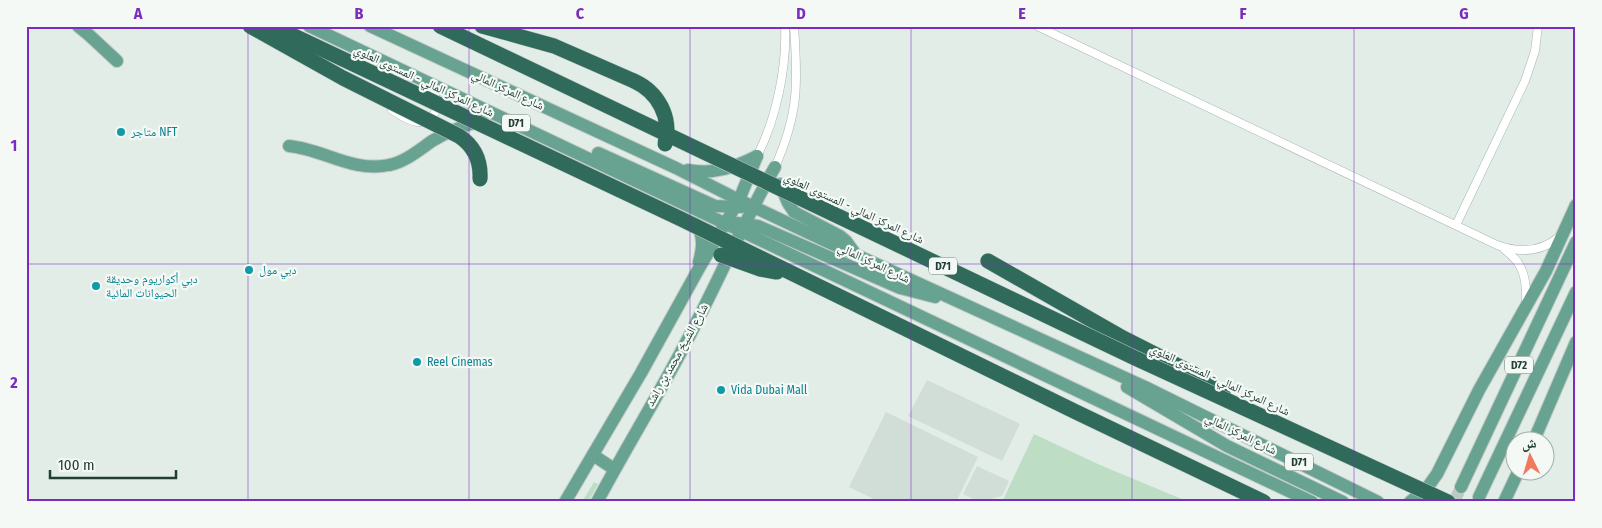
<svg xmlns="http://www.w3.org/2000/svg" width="1602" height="528" font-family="'Fira Sans Condensed','Noto Naskh Arabic',sans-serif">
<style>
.built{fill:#d1ddd7}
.green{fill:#bddec4}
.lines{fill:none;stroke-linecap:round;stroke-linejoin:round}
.primary-tunnel{stroke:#bdcac4;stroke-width:12;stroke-dasharray:12 6;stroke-linecap:butt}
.street-casing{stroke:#a6b5af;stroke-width:9}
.primary-casing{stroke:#c1c9c6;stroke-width:14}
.highway-casing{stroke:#c1c9c6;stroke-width:16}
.street{stroke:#fff;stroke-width:8}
.primary{stroke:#68a290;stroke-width:12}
.highway{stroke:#2f6a5b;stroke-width:15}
.highway-bridge-casing{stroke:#c1c9c6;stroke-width:16;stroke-linecap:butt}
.highway-bridge{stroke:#2f6a5b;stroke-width:15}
.grid{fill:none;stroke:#7b2cbf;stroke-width:1;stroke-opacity:0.55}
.culture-dot{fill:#0f9aa8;stroke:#f4f9f6;stroke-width:2}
.labels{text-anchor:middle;stroke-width:4.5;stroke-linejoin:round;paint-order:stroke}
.shield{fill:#f4f9f6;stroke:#62766f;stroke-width:1}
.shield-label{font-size:11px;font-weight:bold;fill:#233e35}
.street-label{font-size:12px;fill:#233e35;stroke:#f4f9f6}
.culture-label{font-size:12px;fill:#0d838f;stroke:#f4f9f6;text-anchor:start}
.neatline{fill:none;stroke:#7b2cbf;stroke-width:2}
.grid-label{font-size:16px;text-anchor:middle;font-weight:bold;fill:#7b2cbf}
</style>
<rect width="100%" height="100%" fill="#e3ede8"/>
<g class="built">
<polygon points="927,380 1020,424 1002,461 908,416"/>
<polygon points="886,412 978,457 956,502 880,502 849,487"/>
<polygon points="977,466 1009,481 1002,496 980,502 963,494"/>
</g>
<g class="green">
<polygon points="1034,434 1100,465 1189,502 1002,502"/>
<polygon points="594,482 598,484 588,502 582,502"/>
</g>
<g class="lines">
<polyline class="primary-tunnel" points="1454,502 1461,487"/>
<defs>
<g id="street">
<path d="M1037 26 1497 245C1519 253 1540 253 1559 237"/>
<path d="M392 110C400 115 408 121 417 122 431 124 442 108 435 96 432 91 427 88 423 85"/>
<path d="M757 156C776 120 787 67 785 26"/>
<path d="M775 167C799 113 798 83 794 26"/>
<polyline points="1456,225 1525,81 1535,51 1538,26"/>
<path d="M1505 250C1524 263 1527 281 1526 303"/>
</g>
<g id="primary">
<polyline points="78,26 89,35 117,61"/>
<polyline points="309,26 1312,502"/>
<polyline points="370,26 676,168 739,200 828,242 1145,387 1378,502"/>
<path d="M289 146C323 149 353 173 389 165 405 162 419 150 432 141 447 132 465 125 482 121"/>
<polyline points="598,153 715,206 741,207"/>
<path d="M688 170C714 175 735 167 757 156"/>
<polyline points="780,184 788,203 794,212 840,236 846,241 854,252"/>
<polyline points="737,223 758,226 900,288 935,297"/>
<path d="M696 224C704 236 703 248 699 262"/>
<polyline points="1127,387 1227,446 1343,502"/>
<polyline points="1534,440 1576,342"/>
<polyline points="593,455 614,469"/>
<polyline points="1461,487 1576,242"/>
<polyline points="1479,497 1576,292"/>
<polyline points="565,502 641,373 698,270 739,200 757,156"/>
<path d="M597 502C628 444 663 388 693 329 721 275 745 219 775 167"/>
<polyline points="1410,502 1427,488 1437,474 1479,390 1546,271 1576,205"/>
<polyline points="1504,502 1519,470"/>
</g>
<g id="highway">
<polyline points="482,26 554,46 634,81"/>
<polyline points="988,261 1123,338 1192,373 1223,394"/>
</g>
</defs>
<use href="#street" class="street-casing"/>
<use href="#primary" class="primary-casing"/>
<use href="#highway" class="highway-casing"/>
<use href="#street" class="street"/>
<use href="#primary" class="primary"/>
<use href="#highway" class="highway"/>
<defs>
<g id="highway-bridge">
<path d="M250 26 343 78 459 136C474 146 481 161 480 179"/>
<polyline points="273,26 681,219 1076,412 1264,502"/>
<polyline points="440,26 1135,358 1448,502"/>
<path d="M634 81C658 92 672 117 665 144"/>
<polyline points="721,255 760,269 777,272"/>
</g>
</defs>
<use href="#highway-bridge" class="highway-bridge-casing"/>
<use href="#highway-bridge" class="highway-bridge"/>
</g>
<path class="grid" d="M248 26V502M469 26V502M690 26V502M911 26V502M1132 26V502M1354 26V502M26 264H1576"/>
<g class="culture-dot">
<circle cx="121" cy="132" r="5"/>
<circle cx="249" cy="270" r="5"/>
<circle cx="96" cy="286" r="5"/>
<circle cx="417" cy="362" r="5"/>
<circle cx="721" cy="390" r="5"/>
</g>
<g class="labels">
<g class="shield">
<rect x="502" y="114.5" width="28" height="17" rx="4"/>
<rect x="929" y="257.5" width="28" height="17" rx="4"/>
<rect x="1505" y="356.5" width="28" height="17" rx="4"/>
<rect x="1285" y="453.5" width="28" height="17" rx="4"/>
</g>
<g class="shield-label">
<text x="516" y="127">D71</text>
<text x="943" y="270">D71</text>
<text x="1519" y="369">D72</text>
<text x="1299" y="466">D71</text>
</g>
<g class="street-label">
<text transform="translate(424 81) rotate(25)" y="4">شارع المركز المالي - المستوى العلوي</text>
<text transform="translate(508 90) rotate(25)" y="4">شارع المركز المالي</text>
<text transform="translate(854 208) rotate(25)" y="4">شارع المركز المالي - المستوى العلوي</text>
<text transform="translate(874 263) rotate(25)" y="4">شارع المركز المالي</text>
<text transform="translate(677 355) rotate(-61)" y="4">شارع الشيخ محمد بن راشد</text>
<text transform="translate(1220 380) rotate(25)" y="4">شارع المركز المالي - المستوى العلوي</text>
<text transform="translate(1241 434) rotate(26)" y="4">شارع المركز المالي</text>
</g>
<g class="culture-label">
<text x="131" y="136">متاجر NFT</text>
<text x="259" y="274">دبي مول</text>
<text x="106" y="283">دبي أكواريوم وحديقة<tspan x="106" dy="14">الحيوانات المائية</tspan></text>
<text x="427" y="366">Reel Cinemas</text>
<text x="731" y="394">Vida Dubai Mall</text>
</g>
</g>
<rect width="1602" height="528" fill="none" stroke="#f4f9f6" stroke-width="55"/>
<g transform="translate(1530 456) rotate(355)"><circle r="24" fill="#f4f9f6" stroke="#a0aea9"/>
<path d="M0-4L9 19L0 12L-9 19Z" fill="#f17a5e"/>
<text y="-8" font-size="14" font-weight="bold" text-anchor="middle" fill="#233e35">ش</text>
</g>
<path d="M50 470v8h126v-8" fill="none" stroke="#233e35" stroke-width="2.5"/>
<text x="58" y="470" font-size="15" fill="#233e35" stroke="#f4f9f6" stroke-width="4" paint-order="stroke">100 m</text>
<rect x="28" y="28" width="1546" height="472" class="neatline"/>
<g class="grid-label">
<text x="138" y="19">A</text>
<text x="359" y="19">B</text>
<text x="580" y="19">C</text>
<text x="801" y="19">D</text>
<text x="1022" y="19">E</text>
<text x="1243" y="19">F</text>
<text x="1464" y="19">G</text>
<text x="14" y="151">1</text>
<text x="14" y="388">2</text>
</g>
</svg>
